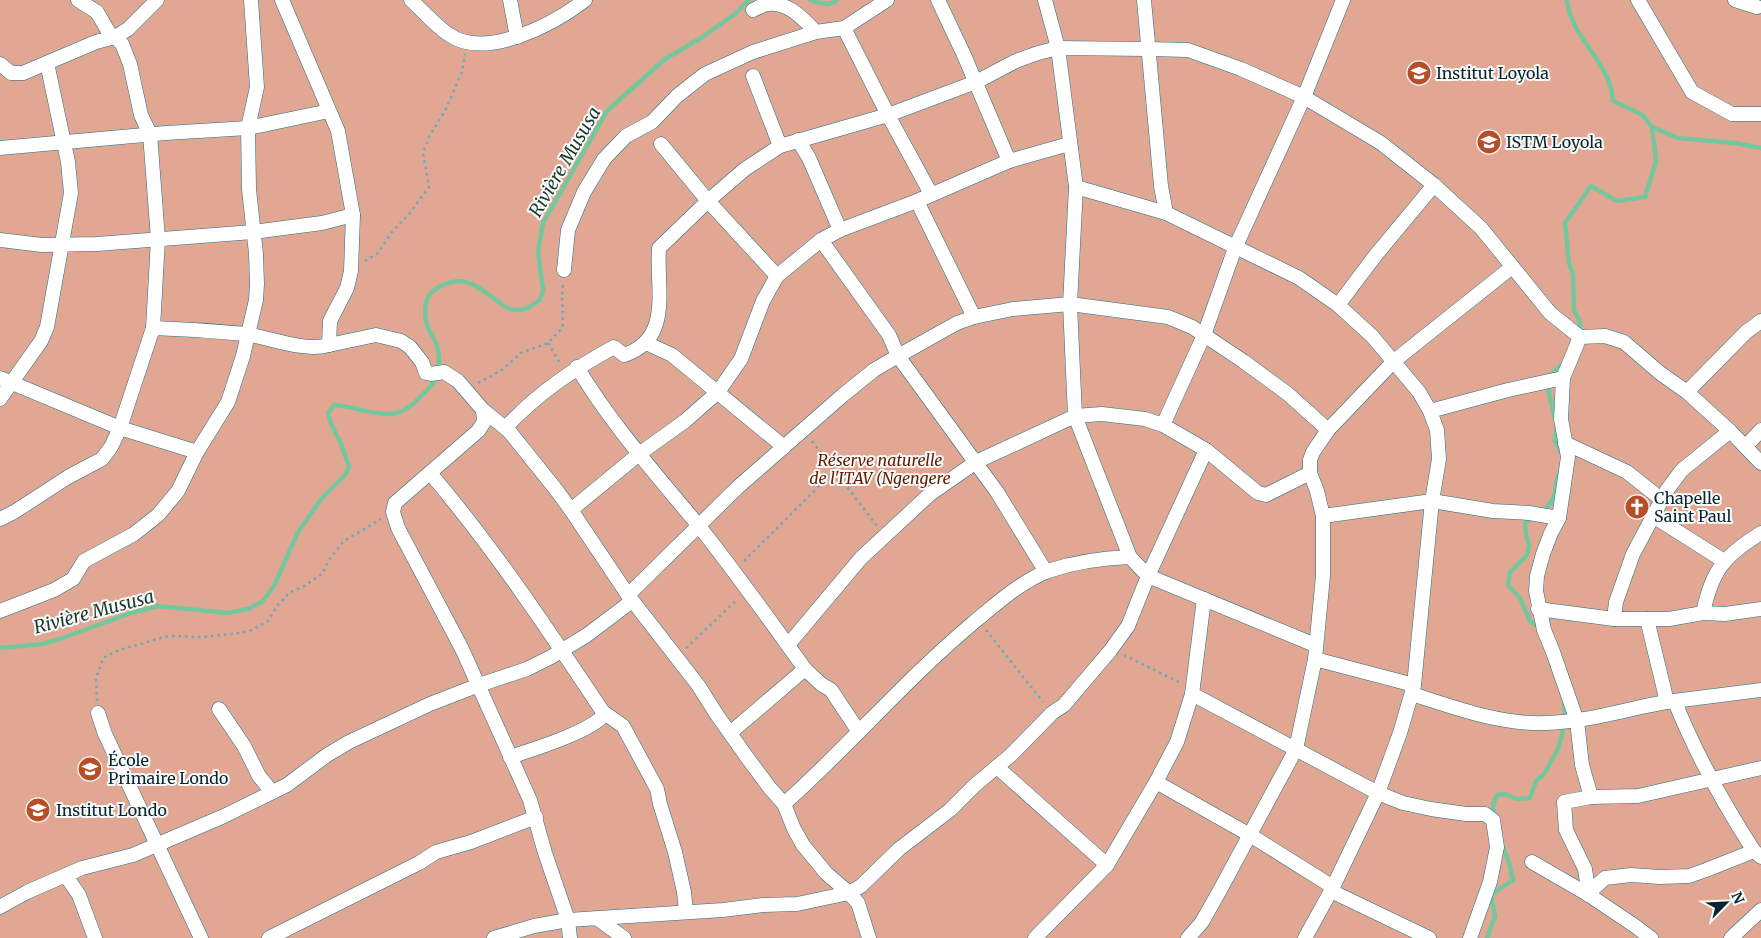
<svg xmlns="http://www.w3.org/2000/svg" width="1761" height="938" font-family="Merriweather,serif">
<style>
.green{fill:#e1a792}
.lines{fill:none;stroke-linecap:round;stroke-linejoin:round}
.stream{stroke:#74c79c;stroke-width:4.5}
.street-casing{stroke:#206f84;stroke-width:15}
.path{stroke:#6caabd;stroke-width:2.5;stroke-dasharray:2.5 4;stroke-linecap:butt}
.street{stroke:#fff;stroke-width:14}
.labels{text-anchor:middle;stroke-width:4;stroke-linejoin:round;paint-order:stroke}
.poi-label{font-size:16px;fill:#05262f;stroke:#fbfbfb;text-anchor:start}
.park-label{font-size:16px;font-style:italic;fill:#611c00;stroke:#fbfbfb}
.water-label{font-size:18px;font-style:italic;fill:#173c2a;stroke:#fbfbfb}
</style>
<rect width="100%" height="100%" fill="#9ce7ff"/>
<rect class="green" x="0" y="0" width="1761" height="938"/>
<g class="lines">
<g class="stream">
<path d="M810 0C820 3 829 7 837 0"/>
<path d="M1567 0C1572 36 1597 51 1609 82 1612 88 1612 95 1613 101L1643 115 1652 127 1656 161 1645 197 1617 201 1591 186 1565 223 1569 263 1573 274 1574 310 1580 322 1581 333"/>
<polyline points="1652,127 1678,138 1735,143 1761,148"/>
<polyline points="1550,376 1560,366 1566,365"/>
<polyline points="1547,385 1555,418"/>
<polyline points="1557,426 1555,441 1561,452"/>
<path d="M1542 511C1563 494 1550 489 1561 470"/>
<polyline points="1534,517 1525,523 1526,534 1529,545 1527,555 1510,572 1508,585 1520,598 1530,621 1539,628"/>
<path d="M0 648 42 644 60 639 131 613 158 606 228 613 248 609 262 602 274 586 298 532 322 498 345 475 349 466 341 444 331 424 328 413 334 405C353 406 371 415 391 414 402 413 413 405 420 397 425 392 432 386 435 380 440 370 440 356 437 346 435 339 429 332 427 325 424 314 424 297 434 290 463 271 476 286 499 302 503 306 510 310 516 310 525 311 533 305 540 300L543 290 538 252 543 223 607 111 665 59 701 38 735 14 749 0"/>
<polyline points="1494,817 1493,804 1497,795 1505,794 1517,799 1530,798 1536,781 1544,774 1558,749 1566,720 1564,703"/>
<polyline points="1487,938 1495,916 1491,895 1513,880 1509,863 1502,844"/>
</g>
<defs>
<g id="street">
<polyline points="78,0 97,12 112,38"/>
<path d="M411 0C423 11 435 25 448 34 485 61 554 24 585 0"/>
<polyline points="510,0 517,37"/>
<polyline points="938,0 964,55 1009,161"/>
<polyline points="1045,0 1058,48 1076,187 1070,304 1075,416 1130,557 1148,576 1315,645"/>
<polyline points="1144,0 1161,186 1166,213"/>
<polyline points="1638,0 1692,92 1732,114 1761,114"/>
<polyline points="1735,0 1757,7"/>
<path d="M753 10C758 8 764 4 768 4 789 2 803 19 816 32"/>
<polyline points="844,28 888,115 931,194"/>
<polyline points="0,64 11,73 23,73 96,42 115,37 128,29 157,0"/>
<polyline points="753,76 780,146"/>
<polyline points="798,140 809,158 840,230"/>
<polyline points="661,144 708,201 777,276"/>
<polyline points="0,148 166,133 248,128 329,111"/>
<polyline points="1076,187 1166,213 1299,278 1338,305 1372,336 1419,392 1430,411 1437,430 1439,459 1432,501 1414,685 1400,733 1378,793 1333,887 1305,938"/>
<polyline points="917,201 974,317"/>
<polyline points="0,240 42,245 97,244 253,232 322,223 353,215"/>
<polyline points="821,240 889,335 898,356 997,492 1046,572"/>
<polyline points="564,270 568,230 584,192 604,159 626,136 652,122 677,96 705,74 753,52 816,32 844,28 887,0"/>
<polyline points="1338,305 1375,256 1434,185"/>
<path d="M153 328C184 329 215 331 246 334 271 338 304 352 329 345L330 321 347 288 351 271 353 215 338 131 282 0"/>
<polyline points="1580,337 1563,378 1561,419 1568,457 1559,518 1551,533 1543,554 1537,576 1536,591 1544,630 1553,652 1577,721 1582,765 1591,797 1564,802 1566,830 1585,869 1589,895"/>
<polyline points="646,343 672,355 784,447"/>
<polyline points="329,345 376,335 401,341 410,347 422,362 426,373 431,374 444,372 458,381 483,410 509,431 554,487 571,510 628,595 698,685 717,715 749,760 769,787 784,804 794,829 803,845 826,873 849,893 858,903 869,938"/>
<path d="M577 367C611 424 656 474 698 525 735 571 770 621 805 669L821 684 831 690 859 732"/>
<polyline points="0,378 120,428 197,452"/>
<polyline points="1687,392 1746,332 1761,321"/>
<polyline points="0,399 41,341 47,327 71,193 68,162 47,63"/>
<polyline points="483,410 484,422 478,431 395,503 393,512 398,528 462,649 530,800 545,853 568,920 570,938"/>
<polyline points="1430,411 1508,390 1563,378"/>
<polyline points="1163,425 1204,335 1235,248 1304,97 1343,0"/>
<path d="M505 428C538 393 572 370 614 347L624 355C673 339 656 288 659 248L708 201 745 169 780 146 888 115 976 82 1016 61 1038 53 1058 48 1148 49 1188 50 1241 69 1304 97 1381 143 1434 185 1481 228 1550 313 1580 337 1605 336 1624 342 1660 373 1687 392 1730 431 1761 463"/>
<polyline points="1565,443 1627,472 1661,499"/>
<polyline points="1746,446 1761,430"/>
<path d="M430 473C493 547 549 631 603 712L623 726 657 789 660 804 675 852 684 892 686 912"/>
<polyline points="571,510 639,454 685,421 718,392 741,359 763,301 777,276 821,240 840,230 917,201 1009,161 1069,144"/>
<polyline points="1323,516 1432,501 1493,511 1529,513 1559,518"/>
<polyline points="1653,516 1724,561"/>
<polyline points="0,519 14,512 68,477 102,459 111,447 120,428 153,328 158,239 150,134 141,115 130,64 122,44 115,37"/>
<polyline points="628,595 738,487 843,395 874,370 898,356 957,323 974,317 1013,309 1070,304 1168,317 1192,327 1243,361 1288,394 1328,430"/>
<polyline points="1538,609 1614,619 1669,619 1703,613 1725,614 1761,609"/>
<polyline points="0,611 54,590 73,579 84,561 134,534 158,515 178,491 197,452 228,402 243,356 256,300 257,284 256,254 249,189 248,128 257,87 251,0"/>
<path d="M1703 613C1712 570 1724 556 1761 533"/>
<polyline points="1614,619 1616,602 1633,554 1667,490 1682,470 1730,431"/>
<polyline points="1647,619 1667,702"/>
<polyline points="788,645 861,558 930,494 976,462 1075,416 1102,414 1145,419 1163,425 1206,450 1258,493 1266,495 1310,473"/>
<polyline points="1315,659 1414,685"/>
<polyline points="1192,694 1378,793 1403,803 1431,809 1466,814 1485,814 1493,820 1497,847 1490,882 1470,938"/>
<path d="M1412 694C1453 707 1501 725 1546 723 1587 722 1626 709 1666 702 1697 698 1729 694 1761 690"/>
<path d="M1675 702C1696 754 1723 803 1754 851L1761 857"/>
<polyline points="219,709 244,746 259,776 272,792"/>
<polyline points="98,713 105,734 201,938"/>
<polyline points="730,733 805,669"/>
<path d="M510 757C534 749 590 732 605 714"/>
<polyline points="997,767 1107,865"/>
<polyline points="1156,782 1250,835 1333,887"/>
<polyline points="1591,797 1638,796 1761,768"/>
<path d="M784 804C849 746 906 679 973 623 996 604 1020 582 1048 571 1075 562 1102 558 1130 557"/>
<polyline points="1532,862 1589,895 1635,926 1651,938"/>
<polyline points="66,876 79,895 95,938"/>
<polyline points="1331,891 1429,938"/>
<polyline points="1589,895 1593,889 1605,878 1631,875 1660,877 1689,876 1706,870 1754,851"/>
<polyline points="0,907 27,892 82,868 133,855 224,816 287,785 327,755 349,742 430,704 479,685 527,669 551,657 587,635 632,601"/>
<polyline points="598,919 624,938"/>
<polyline points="269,938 419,863 436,852 471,842 536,817"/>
<polyline points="494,938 534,926 568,920 723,910 763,905 797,904 849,893 861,886 899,849 950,810 975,785 1011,755 1052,713 1064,705 1110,651 1128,626 1148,576 1206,450"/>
<polyline points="1035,938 1107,865 1156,782 1177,742 1192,694 1204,599"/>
<polyline points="1188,938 1202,922 1220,890 1296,749 1315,659 1323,576 1323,516 1317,491 1310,473 1310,460 1313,452 1328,430 1394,361 1512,267"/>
<polyline points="1731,938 1761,910"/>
</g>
</defs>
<use href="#street" class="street-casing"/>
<g class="path">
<polyline points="365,261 378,253 391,233 410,213 429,187 423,153 429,137 446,109 462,72 465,54"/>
<polyline points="548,343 561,365"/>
<polyline points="478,383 502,370 521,353 548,343 563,327 562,295 563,284"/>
<polyline points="812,441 877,526"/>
<polyline points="744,561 835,470"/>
<polyline points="986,630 1043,702"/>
<polyline points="686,648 738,599"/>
<polyline points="1124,655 1179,682"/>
<polyline points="97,701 96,679 103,658 119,650 168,636 203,637 240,633 252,630 268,621 277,606 289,593 304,586 322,574 329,560 344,541 381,519"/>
</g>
<use href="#street" class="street"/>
</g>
<defs>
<symbol id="school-disc" viewBox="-11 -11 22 22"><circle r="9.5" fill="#b64e28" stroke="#fbfbfb"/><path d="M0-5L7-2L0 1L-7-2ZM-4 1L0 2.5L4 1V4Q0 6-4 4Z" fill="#fff"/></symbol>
<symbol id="university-disc" viewBox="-11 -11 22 22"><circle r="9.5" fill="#b64e28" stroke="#fbfbfb"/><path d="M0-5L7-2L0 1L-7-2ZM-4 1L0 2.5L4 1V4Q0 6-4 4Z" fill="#fff"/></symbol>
<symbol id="church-disc" viewBox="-11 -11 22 22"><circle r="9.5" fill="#b64e28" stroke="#fbfbfb"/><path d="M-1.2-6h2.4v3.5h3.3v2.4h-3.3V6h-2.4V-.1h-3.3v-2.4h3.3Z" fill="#fff"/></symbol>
</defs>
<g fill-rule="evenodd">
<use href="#school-disc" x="1405" y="59" width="28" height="28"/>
<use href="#university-disc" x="1475" y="128" width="28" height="28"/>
<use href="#church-disc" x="1623" y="493" width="28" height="28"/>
<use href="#school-disc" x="76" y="755" width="28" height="28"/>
<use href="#school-disc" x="24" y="796" width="28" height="28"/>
</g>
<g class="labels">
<g class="poi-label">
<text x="1436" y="79">Institut Loyola</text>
<text x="1506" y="148">ISTM Loyola</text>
<text x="1654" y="504">Chapelle<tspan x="1654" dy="18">Saint Paul</tspan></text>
<text x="108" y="766">École<tspan x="108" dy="18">Primaire Londo</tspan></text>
<text x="56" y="816">Institut Londo</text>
</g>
<g class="park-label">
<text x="880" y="466">Réserve naturelle<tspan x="880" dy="18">de l'ITAV (Ngengere</tspan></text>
</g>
<g class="water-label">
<text transform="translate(565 162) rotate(-60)" y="6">Rivière Mususa</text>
<text transform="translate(94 612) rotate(-15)" y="6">Rivière Mususa</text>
</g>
</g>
<g transform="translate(1726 903) rotate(66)" stroke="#fbfbfb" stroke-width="4" paint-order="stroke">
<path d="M0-4L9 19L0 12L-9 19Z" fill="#05262f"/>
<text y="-8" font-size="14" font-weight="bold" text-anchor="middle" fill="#05262f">N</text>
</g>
</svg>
